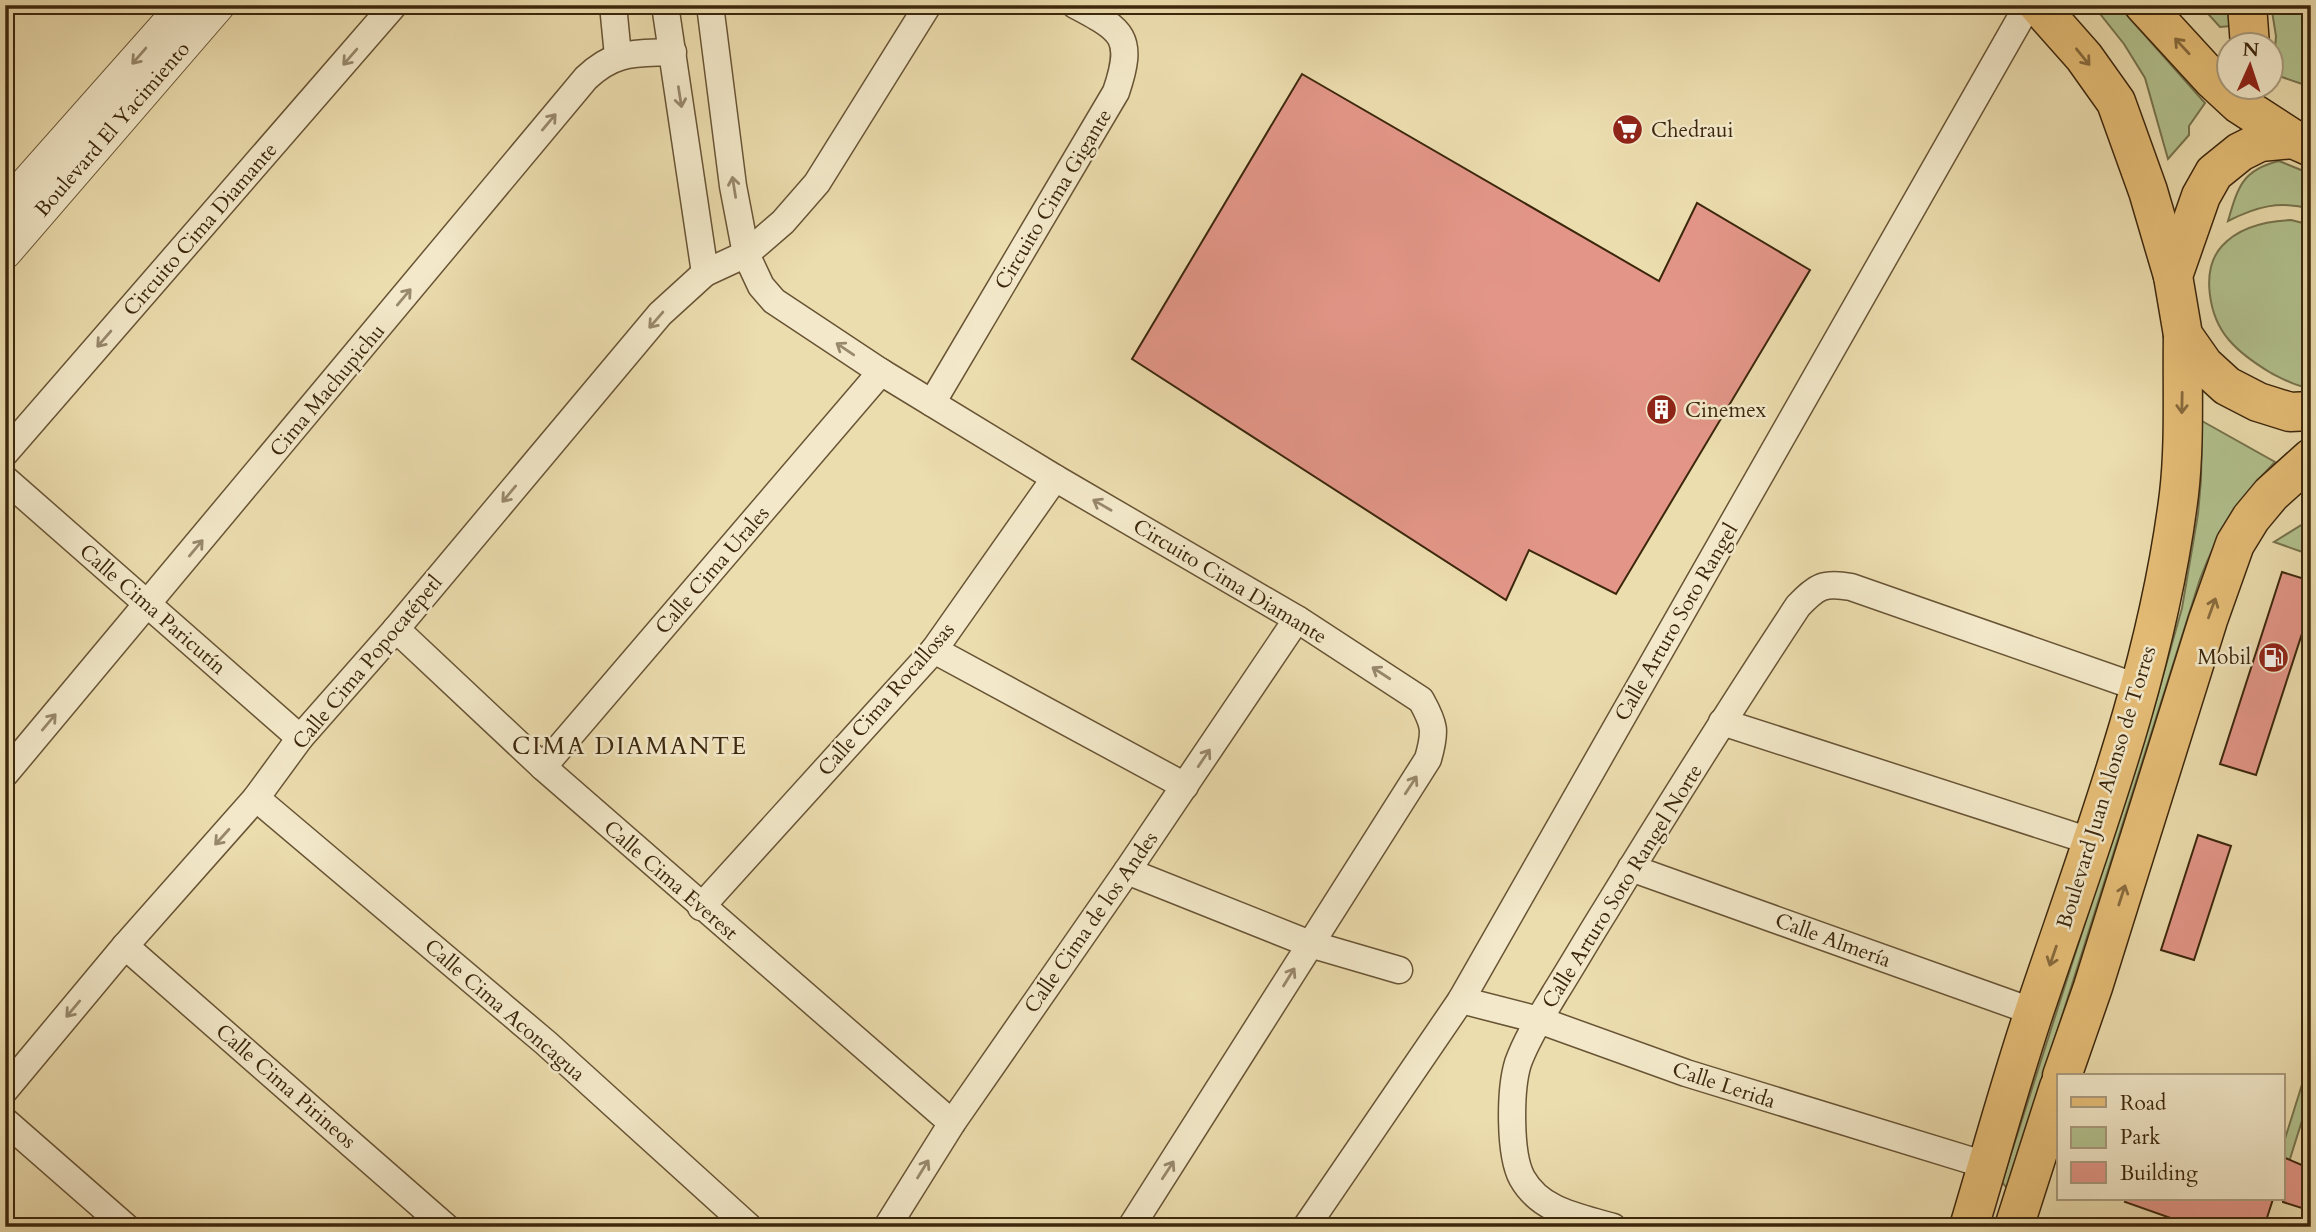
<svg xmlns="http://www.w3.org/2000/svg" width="2316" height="1232" font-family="Cardo,serif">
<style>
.green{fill:#b2c28f;stroke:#77744e;stroke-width:2}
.building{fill:#e39688;stroke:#3c270d;stroke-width:2}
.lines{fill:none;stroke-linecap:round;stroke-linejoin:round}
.minor-casing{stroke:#685435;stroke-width:29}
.tertiary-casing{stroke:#685435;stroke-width:34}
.primary-casing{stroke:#3c270d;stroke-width:41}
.minor{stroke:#f3e9ca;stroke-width:26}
.tertiary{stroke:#f3e9ca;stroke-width:32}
.primary{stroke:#e6be77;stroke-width:38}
.oneway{stroke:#886b3d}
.oneway2{stroke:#98886c}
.labels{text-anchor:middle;stroke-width:5;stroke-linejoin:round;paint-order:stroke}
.street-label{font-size:21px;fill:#3c270d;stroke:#f3e9ca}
.poi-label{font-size:21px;fill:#3c270d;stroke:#f3e9ca;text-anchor:start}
.quarter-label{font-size:24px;letter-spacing:2px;fill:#3c270d;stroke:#f3e9ca}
</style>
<rect width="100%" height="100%" fill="#ecddae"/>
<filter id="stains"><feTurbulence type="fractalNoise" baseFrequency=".00286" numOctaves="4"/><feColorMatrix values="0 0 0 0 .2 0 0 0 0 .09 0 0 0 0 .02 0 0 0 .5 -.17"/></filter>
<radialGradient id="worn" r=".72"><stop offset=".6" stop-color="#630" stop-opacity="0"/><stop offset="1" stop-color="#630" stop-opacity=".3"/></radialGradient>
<g class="green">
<polygon points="2093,5 2118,5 2205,103 2189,126 2189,135 2168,159 2145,78 2124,44"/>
<polygon points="2200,5 2227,5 2230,26 2220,27"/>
<polygon points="2271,5 2311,5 2311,87 2273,74 2276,36"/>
<path d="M2279 161 2311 174V209C2279 200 2256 207 2228 221 2238 187 2242 170 2279 161Z"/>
<path d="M2291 220 2311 225V388C2297 387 2283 379 2271 373 2256 364 2240 353 2229 340 2209 317 2200 270 2222 246 2239 227 2267 221 2291 220Z"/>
<path d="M2202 421 2275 462C2238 500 2219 529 2200 579L2009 1184 2006 1187 2002 1182 2154 708 2182 608 2198 514 2201 480Z"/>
<polygon points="2311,519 2311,555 2274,542"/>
<polygon points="2311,1056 2311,1092 2283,1181 2283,1170 2286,1159 2283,1157 2283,1145"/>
</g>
<g class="building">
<polygon points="1302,74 1659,281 1697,203 1810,270 1616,594 1529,550 1506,600 1132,359"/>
<polygon points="2282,572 2311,581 2311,606 2256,775 2220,764"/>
<polygon points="2198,835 2231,846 2194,960 2161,950"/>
<polygon points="2283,1157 2311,1169 2311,1211 2283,1202"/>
<polygon points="2126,1199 2273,1199 2264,1227 2196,1227 2125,1202"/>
</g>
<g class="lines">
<defs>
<g id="minor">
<polyline points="613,5 618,56"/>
<polyline points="665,5 705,273"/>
<path d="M710 5 733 186 746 254 761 286 774 301 881 372 1055 478 1297 619 1421 700C1435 725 1436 731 1428 759L1131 1227"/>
<path d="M932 403 1116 92C1135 36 1122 30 1075 5"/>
<polyline points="5,453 394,5"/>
<polyline points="5,479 300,738"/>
<polyline points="396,629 543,767 952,1123"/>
<polyline points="934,650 1185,786"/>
<polyline points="1722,722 2093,842"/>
<polyline points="543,767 881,372"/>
<path d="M5 774 586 78C615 50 636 54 673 52"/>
<polyline points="256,798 546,1043 749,1227"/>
<polyline points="1631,868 2034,1012"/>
<polyline points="1127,871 1310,944 1399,970"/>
<polyline points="701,907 934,650 1055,478"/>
<polyline points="125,946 446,1227"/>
<polyline points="1461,1000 1539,1020 1686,1073 1989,1166"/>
<polyline points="5,1090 125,946 256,798 300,738 396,629 660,314 705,273 746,254 783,222 817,183 928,5"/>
<polyline points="5,1121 126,1227"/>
<polyline points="887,1227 952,1123 1127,871 1297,619"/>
<polyline points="1306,1227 1461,1000 2028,5"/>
<path d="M1613 1227C1580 1217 1541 1212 1522 1178 1509 1154 1510 1089 1518 1063 1527 1038 1542 1015 1555 993 1572 966 1588 938 1605 911 1668 808 1732 706 1798 606 1817 586 1824 582 1851 587L2140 688"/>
</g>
<g id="tertiary">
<polyline points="5,207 184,5"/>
<polyline points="5,253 219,5"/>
</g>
<g id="primary">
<polyline points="2038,5 2084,57 2116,102 2148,191 2173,276"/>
<polyline points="2144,5 2212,79 2239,104 2293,139"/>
<polyline points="2247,5 2250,46"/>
<polyline points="2311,147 2293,139 2260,142 2240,152 2214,173 2201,196 2173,276 2183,335 2204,365 2227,386 2258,402 2290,412 2311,411"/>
<polyline points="2062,1076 2093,987 2208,620 2235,544 2251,518 2271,494 2311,458"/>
<path d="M1969 1227C1991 1154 2011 1080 2035 1009 2092 840 2157 672 2179 494 2185 442 2182 388 2183 335"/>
<polyline points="2014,1227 2059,1087"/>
</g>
</defs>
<use href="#minor" class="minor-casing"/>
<use href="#tertiary" class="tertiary-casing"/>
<use href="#primary" class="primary-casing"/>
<use href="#minor" class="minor"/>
<use href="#tertiary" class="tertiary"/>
<use href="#primary" class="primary"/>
</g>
<defs><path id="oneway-shaft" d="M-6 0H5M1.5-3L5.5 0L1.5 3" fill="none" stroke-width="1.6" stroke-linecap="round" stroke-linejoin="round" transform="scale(1.75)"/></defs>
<g class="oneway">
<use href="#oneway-shaft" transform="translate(2182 46) rotate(-133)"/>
<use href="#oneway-shaft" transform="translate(2083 57) rotate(51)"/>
<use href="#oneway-shaft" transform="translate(2182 403) rotate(91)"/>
<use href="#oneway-shaft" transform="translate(2212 608) rotate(-70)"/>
<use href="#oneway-shaft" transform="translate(2122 895) rotate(-72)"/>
<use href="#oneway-shaft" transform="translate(2053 956) rotate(109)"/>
</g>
<g class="oneway2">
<use href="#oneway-shaft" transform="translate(139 56) rotate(131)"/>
<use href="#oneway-shaft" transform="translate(350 57) rotate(131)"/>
<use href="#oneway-shaft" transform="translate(680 97) rotate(81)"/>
<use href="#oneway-shaft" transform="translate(549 122) rotate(-50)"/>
<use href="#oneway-shaft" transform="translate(734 187) rotate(-99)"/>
<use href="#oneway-shaft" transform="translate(404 297) rotate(-50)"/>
<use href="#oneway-shaft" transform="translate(656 320) rotate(131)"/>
<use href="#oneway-shaft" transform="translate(104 339) rotate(131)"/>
<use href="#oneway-shaft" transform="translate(845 349) rotate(-146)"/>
<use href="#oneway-shaft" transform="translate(509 494) rotate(130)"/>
<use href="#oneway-shaft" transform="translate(1102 505) rotate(-150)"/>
<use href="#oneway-shaft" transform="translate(196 548) rotate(-50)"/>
<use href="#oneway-shaft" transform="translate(1381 673) rotate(-147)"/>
<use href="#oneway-shaft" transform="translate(49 722) rotate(-50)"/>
<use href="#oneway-shaft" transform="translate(1204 758) rotate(-56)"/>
<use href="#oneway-shaft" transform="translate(1411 785) rotate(-57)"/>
<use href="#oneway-shaft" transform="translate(222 837) rotate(132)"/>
<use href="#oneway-shaft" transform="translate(1289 977) rotate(-58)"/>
<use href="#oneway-shaft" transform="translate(73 1009) rotate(130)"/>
<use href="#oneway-shaft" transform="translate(923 1169) rotate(-58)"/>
<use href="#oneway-shaft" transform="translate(1168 1170) rotate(-57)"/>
</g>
<defs>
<symbol id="supermarket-disc" viewBox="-11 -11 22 22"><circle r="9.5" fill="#8f2418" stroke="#f3e9ca"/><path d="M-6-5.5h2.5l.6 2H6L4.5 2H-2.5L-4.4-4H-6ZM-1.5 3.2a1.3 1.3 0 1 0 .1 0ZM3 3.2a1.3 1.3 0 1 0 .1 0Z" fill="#fff"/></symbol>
<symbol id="building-disc" viewBox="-11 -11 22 22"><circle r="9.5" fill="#8f2418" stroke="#f3e9ca"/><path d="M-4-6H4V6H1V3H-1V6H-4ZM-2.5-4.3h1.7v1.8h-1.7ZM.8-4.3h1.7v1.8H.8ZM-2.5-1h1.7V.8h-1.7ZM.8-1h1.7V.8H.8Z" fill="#fff"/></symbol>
<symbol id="fuel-disc" viewBox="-11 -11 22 22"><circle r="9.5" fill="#8f2418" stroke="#f3e9ca"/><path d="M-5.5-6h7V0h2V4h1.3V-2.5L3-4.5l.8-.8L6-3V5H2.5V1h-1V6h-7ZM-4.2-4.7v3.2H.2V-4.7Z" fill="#fff"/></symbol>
</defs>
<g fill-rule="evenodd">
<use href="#supermarket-disc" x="1610" y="112" width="35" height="35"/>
<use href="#building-disc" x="1644" y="392" width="35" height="35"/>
<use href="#fuel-disc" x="2256" y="640" width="35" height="35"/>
</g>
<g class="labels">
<g class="street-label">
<text transform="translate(112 129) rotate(-49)" y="7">Boulevard El Yacimiento</text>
<text transform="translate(1053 199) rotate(-59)" y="7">Circuito Cima Gigante</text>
<text transform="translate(200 229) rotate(-49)" y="7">Circuito Cima Diamante</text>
<text transform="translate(327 390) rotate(-50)" y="7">Cima Machupichu</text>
<text transform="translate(712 570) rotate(-49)" y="7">Calle Cima Urales</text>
<text transform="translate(1230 581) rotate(31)" y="7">Circuito Cima Diamante</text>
<text transform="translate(153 609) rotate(41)" y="7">Calle Cima Paricutín</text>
<text transform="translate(1676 622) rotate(-60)" y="7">Calle Arturo Soto Rangel</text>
<text transform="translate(367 662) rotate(-50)" y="7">Calle Cima Popocatépetl</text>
<text transform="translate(886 699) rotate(-49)" y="7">Calle Cima Rocallosas</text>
<text transform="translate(2106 787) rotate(-73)" y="7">Boulevard Juan Alonso de Torres</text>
<text transform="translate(671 880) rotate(41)" y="7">Calle Cima Everest</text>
<text transform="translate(1622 886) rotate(-58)" y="7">Calle Arturo Soto Rangel Norte</text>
<text transform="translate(1091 922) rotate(-55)" y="7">Calle Cima de los Andes</text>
<text transform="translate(1833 940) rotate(20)" y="7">Calle Almería</text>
<text transform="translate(505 1010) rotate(41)" y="7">Calle Cima Aconcagua</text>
<text transform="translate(1724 1085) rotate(18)" y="7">Calle Lerida</text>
<text transform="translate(286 1086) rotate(41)" y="7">Calle Cima Pirineos</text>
</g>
<g class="poi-label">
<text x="1651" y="137">Chedraui</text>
<text x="1685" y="417">Cinemex</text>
<text x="2251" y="664" text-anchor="end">Mobil</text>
</g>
<g class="quarter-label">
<text x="630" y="754">CIMA DIAMANTE</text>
</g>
</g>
<rect width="2316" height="1232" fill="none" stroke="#ecddae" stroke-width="28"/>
<rect x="7" y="7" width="2302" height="1218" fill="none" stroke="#3c270d" stroke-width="3.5"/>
<rect x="14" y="14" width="2288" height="1204" fill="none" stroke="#3c270d" stroke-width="2"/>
<rect x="2057" y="1074" width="228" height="126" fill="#f3e9ca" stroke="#aa9b7e" stroke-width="2"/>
<rect x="2071" y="1097" width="35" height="10" fill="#e6be77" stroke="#aa9b7e" stroke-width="2"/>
<text x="2120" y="1110" font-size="21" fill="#3c270d">Road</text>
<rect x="2071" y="1127" width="35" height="21" fill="#b2c28f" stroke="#aa9b7e" stroke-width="2"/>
<text x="2120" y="1144" font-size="21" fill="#3c270d">Park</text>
<rect x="2071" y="1162" width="35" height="21" fill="#e39688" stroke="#aa9b7e" stroke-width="2"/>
<text x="2120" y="1180" font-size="21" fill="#3c270d">Building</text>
<g transform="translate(2250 66) rotate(3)"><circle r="33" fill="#f3e9ca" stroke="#aa9b7e" stroke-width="2"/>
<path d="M0-5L12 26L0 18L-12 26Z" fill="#8f2418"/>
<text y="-10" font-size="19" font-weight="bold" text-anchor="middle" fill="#3c270d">N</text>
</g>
<rect width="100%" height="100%" filter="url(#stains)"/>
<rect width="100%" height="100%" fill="url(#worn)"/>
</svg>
